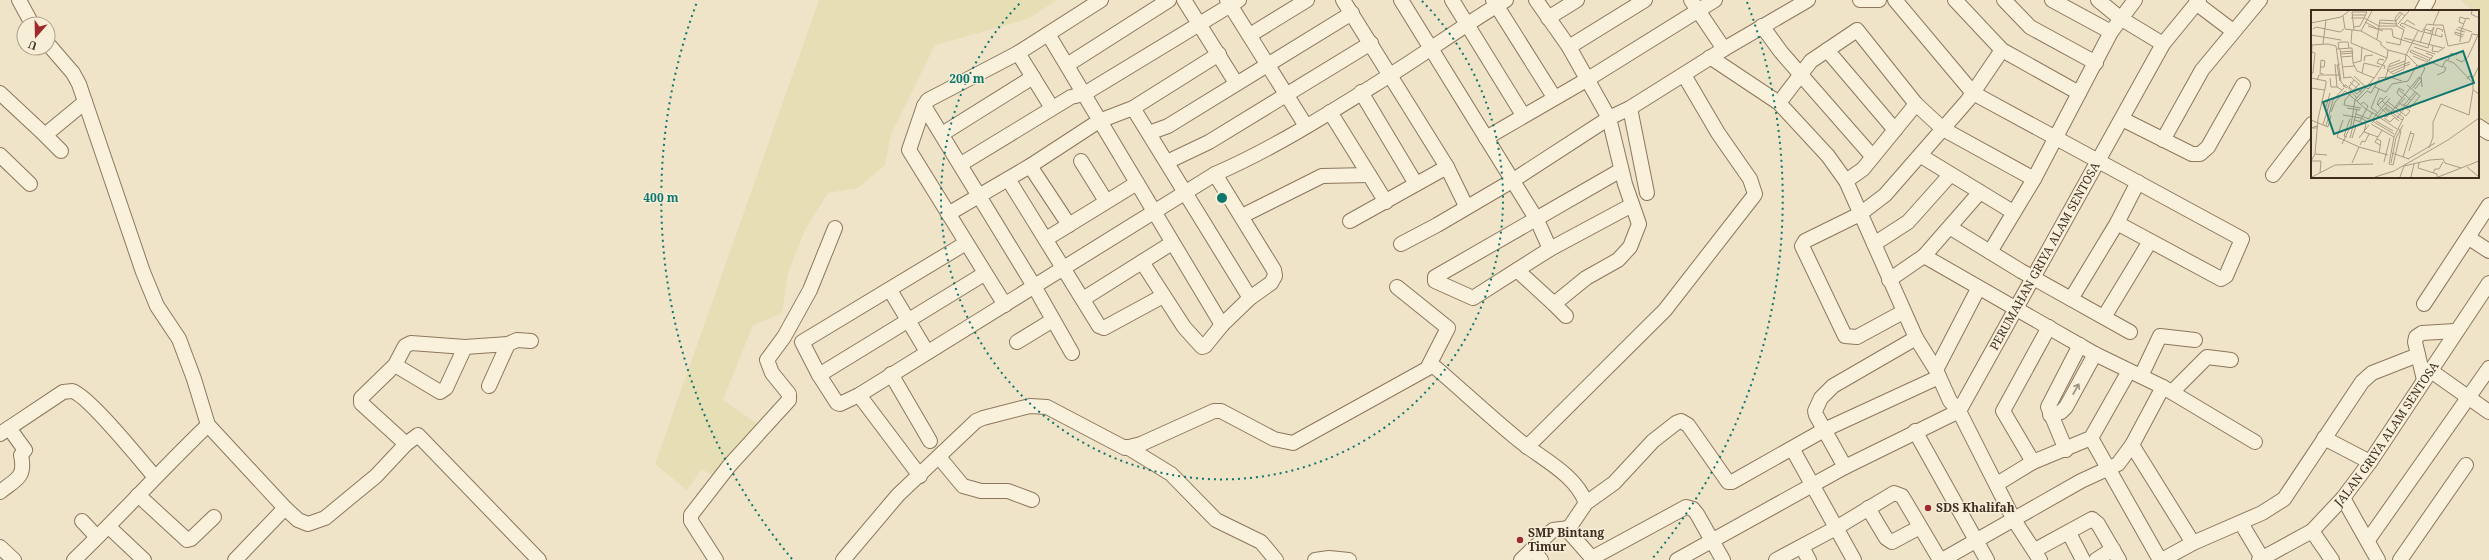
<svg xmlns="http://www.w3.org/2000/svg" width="2489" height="560" font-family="'Noto Serif',serif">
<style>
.farmland{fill:#e6deb5}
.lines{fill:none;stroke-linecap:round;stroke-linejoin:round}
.minor-casing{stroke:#8d765c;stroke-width:16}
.minor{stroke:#faf1dc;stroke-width:14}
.oneway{stroke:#9c907e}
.ring{fill:none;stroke:#0f766e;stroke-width:2;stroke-dasharray:2 4}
.poi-dot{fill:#9e2a2b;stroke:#f7eed8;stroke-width:1.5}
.labels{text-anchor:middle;stroke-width:3;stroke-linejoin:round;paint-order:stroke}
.street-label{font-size:12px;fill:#3d2e20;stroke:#f7eed8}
.poi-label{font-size:12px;font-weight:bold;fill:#3d2e20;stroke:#f7eed8;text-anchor:start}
.inset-road{fill:none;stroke:#a89b85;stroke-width:1}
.view{fill:#0f766e;fill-opacity:0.15;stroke:#0f766e;stroke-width:2}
.inset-edge{fill:none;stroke:#3d2e20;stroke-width:2}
.centre{fill:#0f766e;stroke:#f7eed8;stroke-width:2}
.ring-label{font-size:12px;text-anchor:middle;font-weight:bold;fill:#0f766e;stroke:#f7eed8;stroke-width:3;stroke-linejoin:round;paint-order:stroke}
</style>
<rect width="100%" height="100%" fill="#f0e4c8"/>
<g class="farmland">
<polygon points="819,0 1057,0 1028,19 935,45 891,134 885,165 858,188 828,193 805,230 788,273 782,313 753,325 723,400 759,425 715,477 702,469 687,490 655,464"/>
<polygon points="2460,0 2489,0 2489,141 2478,135 2478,11 2473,11"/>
</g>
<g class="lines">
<defs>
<g id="minor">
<polyline points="19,0 32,24"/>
<polyline points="1184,0 1236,83"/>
<polyline points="1227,0 1306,126"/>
<polyline points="1343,0 1447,167 1466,206"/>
<polyline points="1401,0 1537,220 1550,249"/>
<polyline points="1452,0 1523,115"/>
<polyline points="1493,0 1554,97"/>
<polyline points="1691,0 1724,49"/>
<polyline points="1860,0 1879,0"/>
<polyline points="1895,0 1973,93 2242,239 2226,276 2221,279 2117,223"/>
<polyline points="1955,0 2002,50 2079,93"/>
<polyline points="2004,0 2030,27 2096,63"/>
<polyline points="2052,0 2111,32"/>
<polyline points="2098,0 2120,18 2163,44"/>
<polyline points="2196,3 2233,31"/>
<polyline points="2422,11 2428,0"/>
<polyline points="1548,18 1577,0"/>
<polyline points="1762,26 1781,52 1872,156"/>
<polyline points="1048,34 1222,325"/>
<polyline points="1250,35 1307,0"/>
<polyline points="48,44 73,73 79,84 143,272 157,306 179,339 194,379 208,425 285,508 298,520 308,524 325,518 376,476 406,444 418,435 539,560"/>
<polyline points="1569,47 1645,0"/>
<polyline points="1827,50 1895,130"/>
<polyline points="1018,53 1052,108"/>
<polyline points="1710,57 1779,103 1828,156 1846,181 1916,338 1936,370 1950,401 1959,411 2014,520 2040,560"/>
<polyline points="1067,65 1169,0"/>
<polyline points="1361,92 1416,184"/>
<polyline points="0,93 45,135 85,102"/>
<polyline points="1779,103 1811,61 1857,30 1916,104 1943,129 2034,179"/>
<polyline points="924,106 909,150 1005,305"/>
<polyline points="1133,108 1250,298"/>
<polyline points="1630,108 1647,193"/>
<polyline points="1330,112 1386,202"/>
<polyline points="2122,119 2192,154 2200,154 2208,147 2243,85"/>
<polyline points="2478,126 2489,133"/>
<polyline points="1149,133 1168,126 1352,13"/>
<polyline points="942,134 1033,77"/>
<polyline points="45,135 61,151"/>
<polyline points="1486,138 1588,79 1715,0"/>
<polyline points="2163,140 2202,70 2260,0"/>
<polyline points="0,155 30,184"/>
<polyline points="1921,156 2013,212"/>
<polyline points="1081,161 1106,201"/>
<polyline points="1167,162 1209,142 1371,43"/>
<polyline points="961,164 1071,97 1084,94 1239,0"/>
<polyline points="1030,166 1069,225"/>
<polyline points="1621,170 1435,277 1435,281 1473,298 1550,249 1632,205"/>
<polyline points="2273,175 2312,124"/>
<polyline points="1008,179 1099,326 1104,328 1163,296"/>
<polyline points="1846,181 1863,169 1916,104"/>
<polyline points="948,214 1030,166 1099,121 1133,108 1219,54"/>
<polyline points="1242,216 1322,176 1369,175"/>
<polyline points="1350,221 1447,167"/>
<polyline points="1951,228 2021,271 2130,332"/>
<polyline points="2469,238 2489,251"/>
<polyline points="1046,239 1137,183"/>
<path d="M966 243 802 342 819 375 837 403 840 404 859 395 1215 174C1277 147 1334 110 1392 74 1430 50 1467 23 1506 0"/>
<polyline points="1401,244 1437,225 1512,181 1609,118 1630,108 1724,49 1808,0"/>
<polyline points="1874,244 1908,222 1950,175"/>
<polyline points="1990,252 2034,179 2111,32 2135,0"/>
<polyline points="1924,256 2095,354 2163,387 2132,445 2118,464 2081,481 1942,560"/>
<polyline points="1142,262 1184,327 1202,347 1205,346 1222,325 1250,298 1271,283 1275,276 1274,270 1215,174"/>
<polyline points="1517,270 1554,304 1586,278 1618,260 1630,247 1639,224 1625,184 1609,118 1569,47 1536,0"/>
<polyline points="1889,280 1924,256 1980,192"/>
<polyline points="1397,287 1448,328 1428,367"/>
<polyline points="890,290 927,352"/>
<polyline points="1083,299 1172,243"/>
<polyline points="2071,299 2117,223 2138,182"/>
<polyline points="1554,304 1566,316"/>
<polyline points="2424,304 2489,205"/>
<polyline points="1903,312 1857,337 1845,336 1802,246 1805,241 1860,214 1885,195 1968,100 2002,50"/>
<polyline points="2104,317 2149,243"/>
<polyline points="1017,342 1053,320"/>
<polyline points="1072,353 1034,286 924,106 928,100 1018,53 1101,0"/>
<polyline points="395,365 440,392 446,388 465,347"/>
<polyline points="1936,370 1978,289"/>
<polyline points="2431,371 2489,412"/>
<polyline points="891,374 930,441"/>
<polyline points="819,375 984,274"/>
<polyline points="2141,376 2160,336 2195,340"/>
<polyline points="2424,380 2415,342 2416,337 2422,333 2455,331"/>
<polyline points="489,386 508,344"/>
<polyline points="2163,387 2255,442"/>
<polyline points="2172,392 2207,357 2231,360"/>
<polyline points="859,395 920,476"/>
<polyline points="2050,415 2061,412 2066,407 2095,354"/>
<polyline points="1915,431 1987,560"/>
<path d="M0 434 63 392C66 392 70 391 72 391 88 395 141 461 154 476"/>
<polyline points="2091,438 2160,560"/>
<polyline points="2324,438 2370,462"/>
<polyline points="406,444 361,403 361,398 395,365 405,346 411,343 465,347 508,344 517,340 531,341"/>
<polyline points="2132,445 2193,543"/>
<polyline points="1127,447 1171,474 1216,520 1261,542 1276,560"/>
<polyline points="1527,447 1665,310 1753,197 1755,194 1750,179 1718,133 1684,75"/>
<polyline points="1793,450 1854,560"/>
<polyline points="2066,450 2048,407 2080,345"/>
<polyline points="939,457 963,486 981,491 1008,491 1032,500"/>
<polyline points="2033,462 2003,411 2049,327"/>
<polyline points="1845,467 1816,415 1815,411 1821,398 1833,386 1916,338"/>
<polyline points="1997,484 2033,462 2091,438 2129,371"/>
<path d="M0 492C16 479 26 478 21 455L25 450 9 428"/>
<polyline points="138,495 187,540 191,539 214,517"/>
<polyline points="2343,498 2378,560"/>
<polyline points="1868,508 1886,538 1892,542 1920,527"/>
<polyline points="82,521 97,537"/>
<polyline points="2241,523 2262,558"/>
<polyline points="109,527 144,560"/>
<polyline points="2312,531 2332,560"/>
<polyline points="2069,533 2083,560"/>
<polyline points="2368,540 2489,368"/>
<polyline points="0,547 14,560"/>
<polyline points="1802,547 1809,560"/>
<polyline points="1532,549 1541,560"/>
<polyline points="2035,550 2092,519 2098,524 2119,560"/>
<polyline points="1592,558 1570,533 1569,528 1586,503 1614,483 1653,441 1676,423 1681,421 1688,425 1728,482 1732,482 1824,430 1939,377"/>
<path d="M74 560C120 516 162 469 208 425"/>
<polyline points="235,560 285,508"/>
<polyline points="716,560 691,521 691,515 729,466 789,400 789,394 772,373 767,360 784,337 810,290 835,228"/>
<path d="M843 560 898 495 976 421 983 418 1030 406 1047 407 1125 448 1141 444 1214 411H1221L1274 439 1293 443 1432 366 1436 368C1463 391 1488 415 1515 437 1539 458 1574 472 1586 503"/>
<polyline points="1315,560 1329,558 1349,560"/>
<polyline points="1521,560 1553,530 1569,528"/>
<polyline points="1594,560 1592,558 1686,507 1693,509 1697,514 1723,560"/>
<path id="s1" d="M1677 560 1845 467 1959 411 2163 44 2199 0"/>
<polyline points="1776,560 1836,528 1894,493 1902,496 1940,560"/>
<polyline points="2096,560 2113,549"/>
<polyline points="2162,560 2193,543 2262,513 2284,499 2362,382 2372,373 2418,355"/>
<path id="s2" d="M2259 560 2312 531 2343 498 2370 462 2489 283"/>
<polyline points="2400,560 2466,465"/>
</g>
</defs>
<use href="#minor" class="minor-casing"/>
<use href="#minor" class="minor"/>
</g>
<defs><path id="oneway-shaft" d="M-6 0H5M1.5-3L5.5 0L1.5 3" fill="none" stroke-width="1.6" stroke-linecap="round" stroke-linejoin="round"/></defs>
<use class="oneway" href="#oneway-shaft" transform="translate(2076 389) rotate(-61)"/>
<g class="ring">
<path d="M1422 1A281 281 0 1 1 1022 1"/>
<path d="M792 559A561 561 0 0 1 697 2M1747 2A561 561 0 0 1 1652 559"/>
</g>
<g class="poi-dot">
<circle cx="1928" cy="508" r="4"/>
<circle cx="1520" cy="540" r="4"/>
</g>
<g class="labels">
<g class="street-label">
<text dy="4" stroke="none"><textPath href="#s1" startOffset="496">PERUMAHAN GRIYA ALAM SENTOSA</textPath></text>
<text dy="4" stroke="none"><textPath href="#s2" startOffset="183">JALAN GRIYA ALAM SENTOSA</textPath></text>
</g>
<g class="poi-label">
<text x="1936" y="512">SDS Khalifah</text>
<text x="1528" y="537">SMP Bintang<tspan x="1528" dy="14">Timur</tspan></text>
</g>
</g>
<g transform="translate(2311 10)">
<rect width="168" height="168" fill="#f0e4c8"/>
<path class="inset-road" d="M128 1 122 15H132L137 36 158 32 161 24 168 25M161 1 160 4 168 8M41 5H55M32 6 34 19 50 21 70 32V35L77 40 96 45 107 56 120 52 131 57 135 50 143 53 162 73V80L168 84M40 8H53L68 16H86L84 8 89 2 94 6M69 10 85 11 91 3M54 12 67 19H81M0 13 30 7 38 1M69 13 86 14M87 14 98 1M93 14 96 10 104 15M153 14 148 12 149 7 155 9M57 16 72 21M86 16 93 20 90 30M43 17 49 16 56 2M147 17 161 22M94 18 89 15 91 13 111 22 116 14 122 15M2 19 5 17 29 22 33 19M81 19 82 27 117 38 123 17 119 23M145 19 150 21 155 8 159 9M41 20 40 33 76 48M43 20 41 2H56M50 21 61 1M113 22 131 27V24M0 25 30 30M124 25 126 18 132 20 131 22M152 27 144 24V22L153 25M93 28 132 38M66 29 69 10M75 32 89 35 90 30M149 32 150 21 154 22M109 33 114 19 120 21M12 34 15 10M0 35 17 34 25 36 30 72 33 75M122 36 121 41 127 42 134 37M103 37 124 44M26 39 41 38 42 53 46 61 63 68M28 39 27 33 30 32H37L38 38M29 39 33 68M30 42 42 41M30 44 42 43M95 45 107 21M102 46 116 52 122 46 115 43M30 47 42 46M145 49 151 52 157 47 167 25M73 50 68 49 66 53 74 56 73 59M137 50 140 43 146 45M53 51 54 46 62 45M119 51 99 42 100 40 121 49M42 53 50 51 51 37M24 54 26 77 31 80M29 54 26 55 29 71M0 56 1 35M111 56 114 58 110 66 111 77M9 57H13L14 51 10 50 9 63 12 64M31 57 44 56M78 57 94 51M76 60 82 64 93 59 95 45M76 60 79 54 89 50M80 62 99 54M0 63H2L4 43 1 42M51 63 53 53 69 57M126 65 133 62 135 58 131 56M43 66 57 79 62 74 60 73M0 68 15 71V74M19 68 20 77H26M32 68 40 67 49 75M67 68 79 67 91 71M74 68 77 60 99 52M156 69 158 66 162 68 167 58M6 70 8 65H29M43 70 38 77 46 84 54 76M39 72 50 82M48 74 34 90 33 95 50 98M64 77 75 82 81 74 97 71 106 55M0 78 13 80M36 78 32 76 35 75 46 88M102 78 109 68M88 80 100 90M91 88 86 83 88 78 93 81M72 89 69 88 66 94 77 105M46 91 56 81 60 83 68 69M71 91 93 108 91 110M76 91 95 106 99 101 87 92M92 94 99 98 109 86 96 75M67 95 76 86M93 95 104 82M15 97 19 83M36 98 49 100M75 98 91 110M85 98 94 88M74 99 88 111M20 102 24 92 34 81 56 100 66 105M67 103 60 98 68 79M45 104 58 109 61 103M32 105 50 108 57 112M65 105 86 119M73 106 76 107 108 67 111 70 104 79M73 108 79 112 84 107M85 109 106 83M0 110 17 117 20 105M32 110 26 127 48 137 77 145M44 110 55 114 53 122 67 127M49 111 57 96 52 92 50 94M60 111 79 88M65 111 82 121M63 112 83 124M61 113 77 95M60 114 83 127M12 115 19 91M6 116 0 118H6M15 116 22 90 33 78M87 119 90 121 82 155 78 154 83 127 92 109M36 127 33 126 39 109M39 128 46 99M41 128 45 116 42 115M48 128 58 115M66 129 70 131 68 143M31 134 40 115 44 90 64 67 76 48 77 40M49 135 51 131 54 132 58 124M69 135 64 132 71 120M118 138 122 127V112L130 94 158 105 162 80M98 141 103 124 99 123M81 143 98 149M4 144 16 145M92 147 100 121M97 149 124 133M0 151 4 144 7 109 15 74M0 151H10L9 163M73 152 79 128M41 153 48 137M80 153 85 128 92 115M108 153 107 158 126 164V167M156 157 168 167M122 163 124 159H128L132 152M1 167 24 155 62 154M64 167 83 161 137 130 168 108M89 167 93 156 119 150 132 149 134 153 150 158M100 167 103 154M127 167 168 151"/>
<path class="view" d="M152 41 163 73 23 124 12 92Z"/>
<rect width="168" height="168" class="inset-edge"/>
</g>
<circle cx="1222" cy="198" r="6" class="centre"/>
<g class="ring-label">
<text x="967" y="83">200 m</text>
<text x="661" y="202">400 m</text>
</g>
<g transform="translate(36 36) rotate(200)"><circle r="19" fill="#f7eed8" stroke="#ada18e"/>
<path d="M0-3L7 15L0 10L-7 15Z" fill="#9e2a2b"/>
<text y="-6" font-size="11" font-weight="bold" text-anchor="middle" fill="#3d2e20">U</text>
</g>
</svg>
